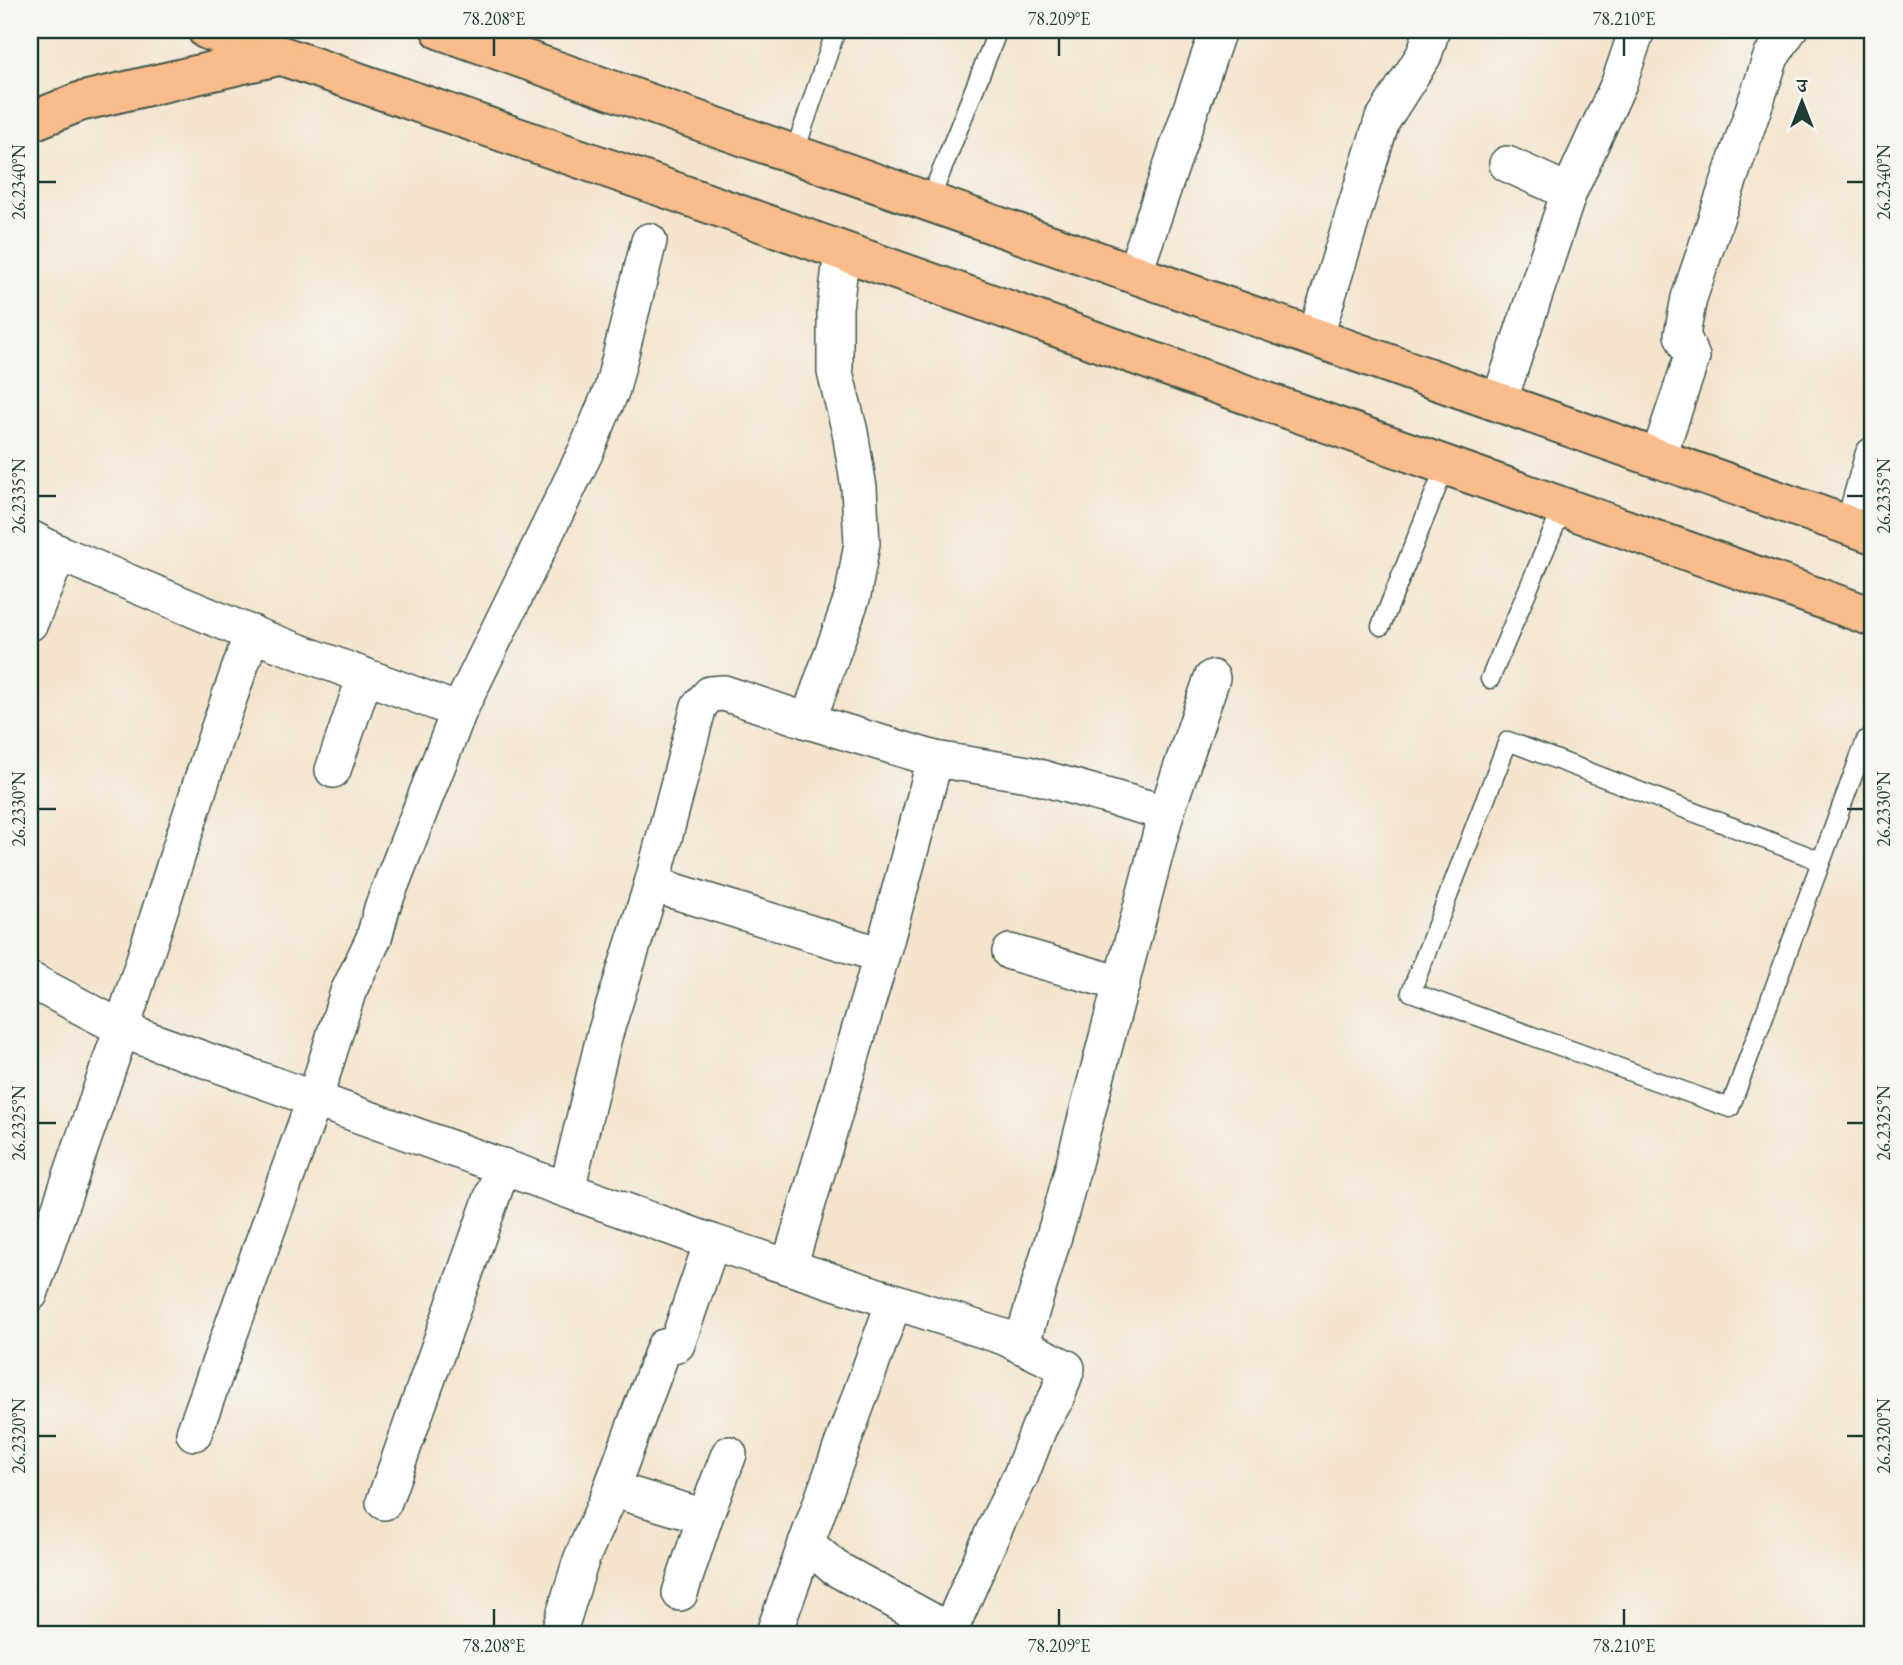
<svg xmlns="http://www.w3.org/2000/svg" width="1903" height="1665" font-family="'EB Garamond','Noto Serif Devanagari',serif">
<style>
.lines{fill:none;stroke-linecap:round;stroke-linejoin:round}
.service-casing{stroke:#3f564b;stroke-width:21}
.minor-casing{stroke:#3f564b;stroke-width:38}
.primary-casing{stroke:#3f564b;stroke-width:42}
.service{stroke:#fff;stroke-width:18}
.minor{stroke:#fff;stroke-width:35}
.primary{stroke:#f9bc8a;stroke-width:38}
.ticks{fill:none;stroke:#1f3d34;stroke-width:2.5}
.neatline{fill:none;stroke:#1f3d34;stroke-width:2.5}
.ticks-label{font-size:18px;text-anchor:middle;fill:#1f3d34}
</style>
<rect width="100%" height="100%" fill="#f6f6f2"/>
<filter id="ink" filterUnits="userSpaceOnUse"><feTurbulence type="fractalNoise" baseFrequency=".0143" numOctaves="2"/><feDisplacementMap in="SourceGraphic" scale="14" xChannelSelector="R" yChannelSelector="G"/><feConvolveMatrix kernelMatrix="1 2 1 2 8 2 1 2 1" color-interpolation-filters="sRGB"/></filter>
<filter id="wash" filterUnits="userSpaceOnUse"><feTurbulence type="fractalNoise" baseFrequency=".00686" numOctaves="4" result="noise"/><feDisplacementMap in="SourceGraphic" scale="28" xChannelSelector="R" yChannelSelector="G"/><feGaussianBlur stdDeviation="1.57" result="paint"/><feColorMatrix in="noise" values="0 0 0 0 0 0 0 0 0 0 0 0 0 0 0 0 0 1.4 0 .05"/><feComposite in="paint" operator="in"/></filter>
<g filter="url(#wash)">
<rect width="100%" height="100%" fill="#f4e4cd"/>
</g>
<g filter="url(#ink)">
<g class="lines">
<defs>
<g id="service">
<polyline points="794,154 836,30"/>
<polyline points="929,202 998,30"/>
<polyline points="1381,626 1446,465"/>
<polyline points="1490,679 1563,507"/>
<polyline points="1821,861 1508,741 1411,992 1730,1108 1866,740 1873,737"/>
</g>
<g id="minor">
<polyline points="1569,192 1619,83 1637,30"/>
<polyline points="1134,274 1218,30"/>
<polyline points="1315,338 1382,121 1424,55 1432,30"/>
<polyline points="1499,402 1569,192 1507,164"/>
<polyline points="1658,458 1692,357 1682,335 1689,298 1771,57 1789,30"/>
<polyline points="1853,527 1873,455"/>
<polyline points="30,538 59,553 257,636 459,711 382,908 374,938 348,992 315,1098 194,1433"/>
<polyline points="30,623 59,553"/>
<polyline points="459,711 586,451 612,389 649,241"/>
<polyline points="808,721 853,595 862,543 859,488 850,432 835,372 835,308 842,251"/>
<polyline points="333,770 365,676"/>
<polyline points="1010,952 1122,984"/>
<polyline points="881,955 652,884 699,706 710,694 724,693 808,721 935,759"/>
<polyline points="30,980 133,1034 712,1242 1004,1337 1067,1368 1057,1397 1039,1428 1021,1475 998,1521 948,1635"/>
<polyline points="567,1189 604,1037 652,884"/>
<polyline points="789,1267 887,937 935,759 1028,774 1166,813"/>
<polyline points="30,1294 122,1028 217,733 252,633"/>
<polyline points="1021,1346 1060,1216 1166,813 1212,678"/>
<polyline points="611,1489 705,1517 680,1593"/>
<polyline points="384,1502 503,1166"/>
<polyline points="705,1517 729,1454"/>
<polyline points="806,1543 835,1568 950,1631"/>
<polyline points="558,1635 581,1560 607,1500 664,1347 677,1344 712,1242"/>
<polyline points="773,1635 894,1302"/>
</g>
<g id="primary">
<polyline points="207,30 662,187 1873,617"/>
<polyline points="441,30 1873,534"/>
<polyline points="30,122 79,102 278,56"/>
</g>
</defs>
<use href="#service" class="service-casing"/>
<use href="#minor" class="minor-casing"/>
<use href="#primary" class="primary-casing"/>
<use href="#service" class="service"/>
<use href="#minor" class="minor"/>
<use href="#primary" class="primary"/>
</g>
</g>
<path class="ticks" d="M494 38V56M1059 38V56M1624 38V56M38 182H56M1847 182H1864M38 496H56M1847 496H1864M38 809H56M1847 809H1864M38 1123H56M1847 1123H1864M38 1436H56M1847 1436H1864M494 1609V1626M1059 1609V1626M1624 1609V1626"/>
<rect width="1903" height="1665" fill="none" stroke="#f6f6f2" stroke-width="77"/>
<g transform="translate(1802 102)" stroke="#f6f6f2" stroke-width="5" paint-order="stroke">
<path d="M0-5L12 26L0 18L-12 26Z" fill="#1f3d34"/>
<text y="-10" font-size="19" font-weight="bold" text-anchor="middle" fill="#1f3d34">उ</text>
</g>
<rect x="38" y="38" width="1826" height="1588" class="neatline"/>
<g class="ticks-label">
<text x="494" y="25">78.208°E</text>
<text x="1059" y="25">78.209°E</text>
<text x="1624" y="25">78.210°E</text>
<text transform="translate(19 182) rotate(-90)" y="6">26.2340°N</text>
<text transform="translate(1884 182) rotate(-90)" y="6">26.2340°N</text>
<text transform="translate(19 496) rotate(-90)" y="6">26.2335°N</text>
<text transform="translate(1884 496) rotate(-90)" y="6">26.2335°N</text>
<text transform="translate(19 809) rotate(-90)" y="6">26.2330°N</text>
<text transform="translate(1884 809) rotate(-90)" y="6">26.2330°N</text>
<text transform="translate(19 1123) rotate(-90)" y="6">26.2325°N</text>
<text transform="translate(1884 1123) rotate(-90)" y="6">26.2325°N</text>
<text transform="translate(19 1436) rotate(-90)" y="6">26.2320°N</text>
<text transform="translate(1884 1436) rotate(-90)" y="6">26.2320°N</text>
<text x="494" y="1652">78.208°E</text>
<text x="1059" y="1652">78.209°E</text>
<text x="1624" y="1652">78.210°E</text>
</g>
</svg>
